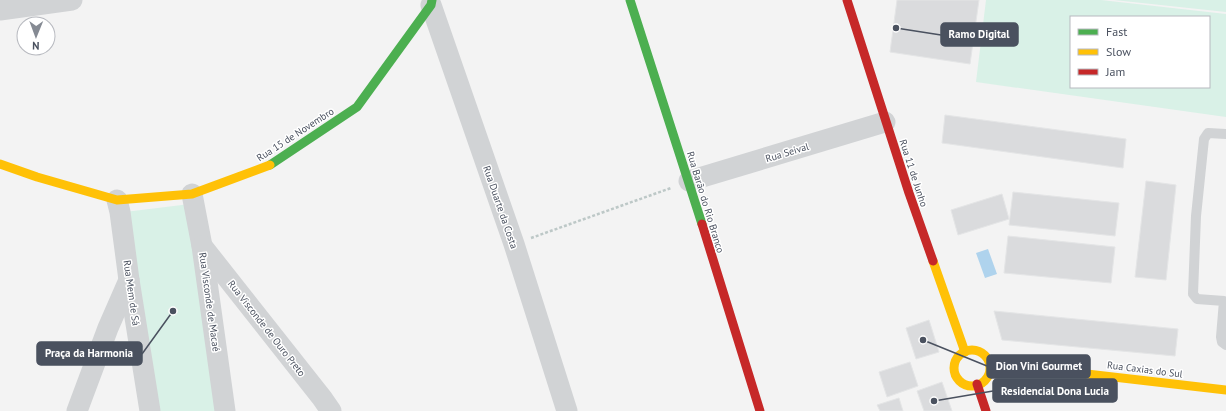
<svg xmlns="http://www.w3.org/2000/svg" width="1226" height="411" font-family="'PT Sans',sans-serif">
<style>
.green{fill:#d9f1e7;fill-rule:evenodd}
.water{fill:#afd3ed}
.building{fill:#dadbdd;stroke:#e4e5e6}
.lines{fill:none;stroke-linecap:round;stroke-linejoin:round}
.path{stroke:#bdc8c7;stroke-width:2.5;stroke-dasharray:3 2;stroke-linecap:butt}
.lane{stroke:#d1d3d5;stroke-width:10}
.street{stroke:#d1d3d5;stroke-width:21}
.fast{stroke:#4caf50;stroke-width:9}
.slow{stroke:#ffc107;stroke-width:9}
.jam{stroke:#c62828;stroke-width:9}
.labels{text-anchor:middle;stroke-width:3;stroke-linejoin:round;paint-order:stroke}
.street-label{font-size:10px;fill:#4a515f;stroke:#fff}
.leader{fill:none;stroke:#4a515f;stroke-width:1.5}
.callout-dot{fill:#4a515f;stroke:#fff;stroke-width:1.5}
.callout{fill:#4a515f;stroke:#4a515f;stroke-width:1.5}
.callout-label{font-size:11px;text-anchor:middle;font-weight:bold;fill:#fff}
</style>
<rect width="100%" height="100%" fill="#f3f3f3"/>
<g class="green">
<path d="M986 0H1101L1226 14V117L976 82ZM1071 17H1209V87H1071Z"/>
<polygon points="1114,0 1226,0 1226,12"/>
<polygon points="190,204 220,411 155,411 125,212"/>
</g>
<polygon class="water" points="988,249 997,274 985,278 976,253"/>
<g class="building">
<polygon points="897,0 979,0 970,64 890,52"/>
<polygon points="945,115 1126,139 1123,168 942,143"/>
<polygon points="1146,181 1176,185 1166,280 1135,277"/>
<polygon points="1013,192 1119,203 1115,236 1009,225"/>
<polygon points="1002,194 1009,219 958,235 951,210"/>
<polygon points="1008,236 1115,247 1111,283 1004,273"/>
<polygon points="994,311 1178,329 1175,356 1002,340"/>
<polygon points="929,320 939,352 916,359 906,328"/>
<polygon points="910,362 918,386 887,397 879,372"/>
<polygon points="942,382 952,411 924,411 917,391"/>
<polygon points="899,398 903,411 880,411 877,405"/>
</g>
<g class="lines">
<polyline class="path" points="531,238 671,188"/>
<polyline class="lane" points="1226,134 1208,133 1204,139 1196,216 1193,294 1197,299 1224,301 1221,337 1222,342 1226,345"/>
<g class="street">
<polyline points="431,5 514,244 567,411"/>
<polyline points="0,10 72,0"/>
<polyline points="689,181 885,122"/>
<polyline points="192,194 202,246 225,411"/>
<polyline points="117,200 120,212 129,280 150,411"/>
<polyline points="202,246 322,398 331,411"/>
<polyline points="77,411 108,328 129,280"/>
</g>
<g class="fast">
<polyline points="630,0 702,224"/>
<polyline points="270,165 357,107 431,5 432,0"/>
</g>
<g class="slow">
<polyline points="0,164 37,177 117,200 192,194 270,165"/>
<polyline points="933,261 965,352"/>
<circle cx="972" cy="368" r="18"/>
<polyline points="990,365 1010,365 1226,390"/>
</g>
<g class="jam">
<polyline points="847,0 909,193 933,261"/>
<polyline points="702,224 760,411"/>
<polyline points="977,384 986,411"/>
</g>
</g>
<g class="labels">
<g class="street-label">
<text transform="translate(295 134) rotate(-33)" y="4">Rua 15 de Novembro</text>
<text transform="translate(787 152) rotate(-17)" y="4">Rua Seival</text>
<text transform="translate(914 173) rotate(72)" y="4">Rua 11 de Junho</text>
<text transform="translate(706 202) rotate(73)" y="4">Rua Barão do Rio Branco</text>
<text transform="translate(501 207) rotate(71)" y="4">Rua Duarte da Costa</text>
<text transform="translate(132 293) rotate(82)" y="4">Rua Mem de Sá</text>
<text transform="translate(210 302) rotate(82)" y="4">Rua Visconde de Macaé</text>
<text transform="translate(267 328) rotate(52)" y="4">Rua Visconde de Ouro Preto</text>
<text transform="translate(1145 369) rotate(7)" y="4">Rua Caxias do Sul</text>
</g>
</g>
<path class="leader" d="M896 28L941 35M173 311L142 354M923 340L987 366M934 401L993 391"/>
<g class="callout-dot">
<circle cx="896" cy="28" r="4"/>
<circle cx="173" cy="311" r="4"/>
<circle cx="923" cy="340" r="4"/>
<circle cx="934" cy="401" r="4"/>
</g>
<g class="callout">
<rect x="941" y="23" width="77" height="23" rx="4"/>
<rect x="37" y="342" width="105" height="23" rx="4"/>
<rect x="987" y="355" width="103" height="23" rx="4"/>
<rect x="993" y="379" width="124" height="23" rx="4"/>
</g>
<g class="callout-label">
<text x="979" y="38">Ramo Digital</text>
<text x="89" y="357">Praça da Harmonia</text>
<text x="1039" y="370">Dion Vini Gourmet</text>
<text x="1055" y="395">Residencial Dona Lucia</text>
</g>
<rect x="1070" y="16" width="140" height="72" fill="#ffffff" stroke="#b7b9bf"/>
<rect x="1078" y="29" width="20" height="6" fill="#4caf50" stroke="#b7b9bf"/>
<text x="1106" y="36" font-size="12" fill="#4a515f">Fast</text>
<rect x="1078" y="49" width="20" height="6" fill="#ffc107" stroke="#b7b9bf"/>
<text x="1106" y="56" font-size="12" fill="#4a515f">Slow</text>
<rect x="1078" y="69" width="20" height="6" fill="#c62828" stroke="#b7b9bf"/>
<text x="1106" y="76" font-size="12" fill="#4a515f">Jam</text>
<g transform="translate(36 36) rotate(181)"><circle r="19" fill="#ffffff" stroke="#b7b9bf"/>
<path d="M0-3L7 15L0 10L-7 15Z" fill="#858a93"/>
<text y="-6" font-size="11" font-weight="bold" text-anchor="middle" fill="#4a515f">N</text>
</g>
</svg>
